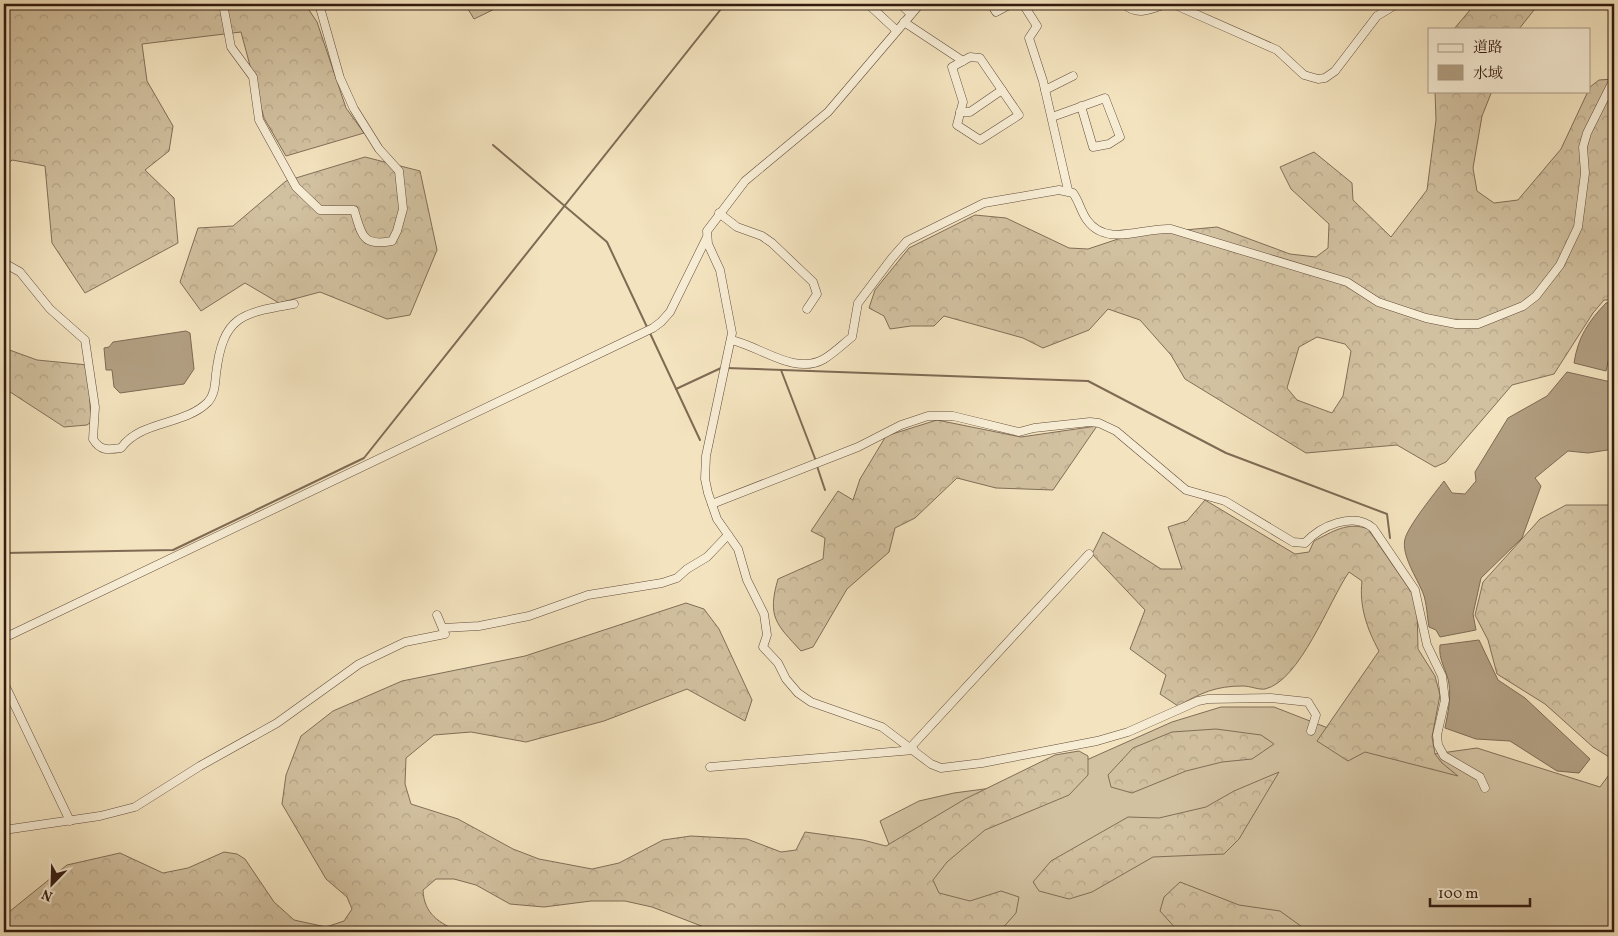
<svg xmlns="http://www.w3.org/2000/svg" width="1618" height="936" font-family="Vollkorn,'Noto Serif JP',serif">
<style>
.grass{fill:#d2c1a0;stroke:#826e58}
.forest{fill:url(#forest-crowns);stroke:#826e58;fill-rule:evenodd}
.water{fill:#b29f82;stroke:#7f6a54}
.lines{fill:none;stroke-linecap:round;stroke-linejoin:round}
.stream{stroke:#7f6a54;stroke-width:2}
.minor-casing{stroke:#634c3b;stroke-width:9}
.minor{stroke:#f7edd5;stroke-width:8}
</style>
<defs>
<pattern id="forest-crowns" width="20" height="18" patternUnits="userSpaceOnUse" patternTransform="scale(1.25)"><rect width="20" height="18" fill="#d2c1a0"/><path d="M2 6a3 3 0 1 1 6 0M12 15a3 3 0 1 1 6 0" fill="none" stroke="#b5a589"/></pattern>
</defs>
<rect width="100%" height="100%" fill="#f3e3be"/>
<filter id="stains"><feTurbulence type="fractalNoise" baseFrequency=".004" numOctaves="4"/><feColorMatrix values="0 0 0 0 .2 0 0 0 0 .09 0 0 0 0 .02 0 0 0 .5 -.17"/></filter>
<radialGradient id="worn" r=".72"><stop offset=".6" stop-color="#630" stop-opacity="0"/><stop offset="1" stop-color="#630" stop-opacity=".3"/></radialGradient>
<polygon class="grass" points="1221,707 1274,707 1346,735 1420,756 1477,748 1600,787 1614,768 1614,932 980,932 897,865 880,821 919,801 954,793 1037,782 1172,722"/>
<g class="forest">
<polygon points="4,4 305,4 317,22 346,108 364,133 286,156 264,118 241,32 142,44 147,81 173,126 169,151 145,170 174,198 178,243 85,293 52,243 45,166 12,160 4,168"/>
<polygon points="465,4 505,4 474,19"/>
<polygon points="1475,4 1546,4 1534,10 1519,29 1454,29"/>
<path d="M1614 79V184L1608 206 1614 221V300H1604L1593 313 1554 374 1512 385 1446 462 1435 467 1397 445 1306 453 1185 379 1171 355 1140 320 1108 309 1089 330 1043 348 1023 338 944 316 934 326H911L890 329 884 316 869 308 875 290 909 248 975 215 1006 218 1069 248 1088 249 1118 239 1152 233 1217 227 1290 254 1316 257 1328 248 1329 224 1291 189 1280 167 1314 152 1352 183 1353 200 1391 237 1427 190 1436 120 1435 91H1492L1482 116 1473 168 1477 191 1494 203 1518 200 1561 149 1590 87 1599 80ZM1317 337 1345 344 1351 351 1343 396 1332 413 1297 400 1287 388 1299 347Z"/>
<polygon points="365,157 420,171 437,250 410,315 387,319 320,292 279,303 245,283 201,311 180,282 198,228 233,226 286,181"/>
<polygon points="4,348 37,360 88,365 91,422 87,425 64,427 4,388"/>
<path d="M937 420 1021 437 1097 426 1053 490 996 488 957 478 915 518 895 528 889 552 847 589 813 647 801 651C776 624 767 617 778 579L823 559 825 538 811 531 838 491 853 500 860 479 886 436Z"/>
<path d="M1205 500 1295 554 1309 552 1314 541C1332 532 1348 521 1368 529L1412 593 1417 608 1418 649 1435 676 1440 695 1432 737 1435 754 1442 763 1458 776 1365 752 1348 761 1317 741 1379 651C1367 629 1359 606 1362 581L1349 572C1329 601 1300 681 1265 689 1259 690 1250 686 1243 686 1215 686 1201 693 1178 706L1160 694 1166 675 1130 649 1145 610 1092 554 1103 532 1161 569H1182L1168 527 1187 521Z"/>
<polygon points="1566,505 1614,505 1614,760 1593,747 1545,704 1497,674 1488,640 1475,615 1483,582 1540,519"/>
<path d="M686 603 704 609 719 629 752 700 745 721 687 689 604 721 526 742 471 732 434 735 406 758 405 784 411 804 458 819 513 849 539 859 592 869 619 863 663 840 691 836 747 839 781 852 796 850 805 832 863 840 886 846 965 799 1055 755 1079 751 1088 756V775L1069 795 985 830 947 862 933 880 939 893 970 901 1001 891 1019 897 1016 913 1000 931 917 932 881 927 848 932H730L704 927 652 907 625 901H591L544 907 510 904 476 885 454 879H436L423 890C424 914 439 923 460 932H10L4 916 67 865 120 853 163 873 188 868 224 852 237 854 245 859 274 902 294 920 326 927 344 921 352 909 347 897 326 879 282 804 286 775 301 736 333 711 402 681 525 656Z"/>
<polygon points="1216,729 1261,735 1274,744 1252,759 1222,762 1186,771 1132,793 1111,787 1108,775 1133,748 1172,732"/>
<polygon points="1279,772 1239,839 1224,854 1153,857 1092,892 1069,899 1039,891 1033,882 1051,861 1128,817 1159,818 1206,807 1234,791"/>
<polygon points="1180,882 1239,905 1280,911 1309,932 1179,932 1160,911 1164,897"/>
</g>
<g class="water">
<path d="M1614 301V335L1606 371 1574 363C1578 337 1588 322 1606 303Z"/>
<polygon points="186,331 190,333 194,369 184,384 120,393 114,387 112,370 106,370 104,348 109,347 113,342"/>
<path d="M1567 372 1611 382 1614 390V449L1588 453 1568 451 1535 478 1541 486 1522 538 1481 578 1473 614 1476 630 1440 637 1436 630 1429 627C1427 617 1427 603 1423 593 1417 578 1401 555 1405 539 1408 526 1435 493 1444 481L1452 493 1465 494 1476 481 1475 472 1508 418 1547 396Z"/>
<path d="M1479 640 1498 680 1525 698 1590 759 1579 773 1557 771 1510 741 1476 739 1445 728C1448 713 1451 699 1449 684 1447 670 1438 660 1440 645Z"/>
</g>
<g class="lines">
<g class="stream">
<polyline points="493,145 607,242 647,327"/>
<polyline points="649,331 700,440"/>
<polyline points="726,368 1088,381 1226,453 1387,514 1390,538"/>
<polyline points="781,370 816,461"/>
<polyline points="676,389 721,368"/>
<polyline points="817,466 825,490"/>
<polyline points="4,553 173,550 364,458 725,4"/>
</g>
<defs>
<g id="minor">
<path d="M223 4 231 47 253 77 259 120 296 187 320 210H354C362 234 361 247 392 241L397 231 403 209 399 171 379 149 354 109 340 78 319 4"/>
<polyline points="868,4 896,30"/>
<polyline points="900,4 911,14"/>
<polyline points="920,4 828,112 745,181 707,231 708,244 720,270 732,333 706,456 705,479 708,493 717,519 738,549 747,580 764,614 767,635 763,647 778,663 786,679 798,693 811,702 882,727 931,764 941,768 982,763 1097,741 1128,732 1198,701 1208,699 1271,698 1308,702 1316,715 1311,731"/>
<polyline points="991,4 996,12 1011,4"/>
<polyline points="1023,4 1037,26 1029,38 1043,81 1068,190"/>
<path d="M1124 4C1138 17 1151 9 1166 4"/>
<polyline points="1173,4 1277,50 1304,75 1318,79 1325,78 1335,71 1377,16 1397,4"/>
<polyline points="904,22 963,61"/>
<polygon points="970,57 980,58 1019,115 980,140 957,125 963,102 952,67"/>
<polyline points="1045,90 1073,76"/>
<polyline points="960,112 970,112 1002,90"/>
<polyline points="1052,117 1105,98 1120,137 1109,144 1093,147 1081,106"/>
<polyline points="719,213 737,227 762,236 772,243 813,282 817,294 807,309"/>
<path d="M4 263 20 272 50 309 85 340 95 407 93 439C100 451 108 450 121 448 141 420 184 426 208 402 215 394 215 384 216 374 223 316 241 313 294 304"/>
<path d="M731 340C760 346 795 376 824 359 834 353 843 344 852 337L858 303 892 258 907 241 984 203 1059 190 1073 193C1079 201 1081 212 1087 220 1107 248 1143 227 1171 229L1347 282 1378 302 1426 318 1456 324H1478L1523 306 1536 296 1560 265 1578 227 1585 173 1583 147 1587 133 1614 79"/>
<path d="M712 504 858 447 901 425 928 416H953L1019 432 1034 428 1090 422 1099 423 1116 431 1186 490 1225 501 1293 542 1305 543C1320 526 1354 511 1373 528L1415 590 1427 645 1442 676 1445 700 1437 735 1438 745 1444 756 1480 777 1485 788"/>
<polyline points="443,628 479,626 529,616 588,595 662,583 677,578 687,569 707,557 728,535"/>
<polyline points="4,638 653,328 661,322 670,312 707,237"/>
<polyline points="4,683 70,821"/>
<polyline points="910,748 1089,554"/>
<polyline points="710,767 914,750"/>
<polyline points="4,830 100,816 135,807 200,766 277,723 359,664 405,642 445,634 437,615"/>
</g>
</defs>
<use href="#minor" class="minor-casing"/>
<use href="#minor" class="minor"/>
</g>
<rect width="1618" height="936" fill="none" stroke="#f3e3be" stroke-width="20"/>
<rect x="5" y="5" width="1608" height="926" fill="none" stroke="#331a0f" stroke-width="2.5"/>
<rect x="10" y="10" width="1598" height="916" fill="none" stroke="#331a0f"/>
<rect x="1428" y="28" width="162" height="65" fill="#f7edd5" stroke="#a99986"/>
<rect x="1438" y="44" width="25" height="8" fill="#f7edd5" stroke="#a99986"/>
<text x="1473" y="52" font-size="15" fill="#331a0f">道路</text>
<rect x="1438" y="65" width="25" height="15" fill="#b29f82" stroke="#a99986"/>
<text x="1473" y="78" font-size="15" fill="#331a0f">水域</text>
<g transform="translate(52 884) rotate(203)" stroke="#f7edd5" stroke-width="4" paint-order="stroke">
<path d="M0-4L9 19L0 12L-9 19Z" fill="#331a0f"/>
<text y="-8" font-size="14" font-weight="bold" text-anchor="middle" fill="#331a0f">N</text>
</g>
<path d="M1430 898v8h100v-8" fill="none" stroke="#331a0f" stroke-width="2.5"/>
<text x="1438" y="898" font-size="15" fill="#331a0f" stroke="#f7edd5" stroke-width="4" paint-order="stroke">100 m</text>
<rect width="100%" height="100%" filter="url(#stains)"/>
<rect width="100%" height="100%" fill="url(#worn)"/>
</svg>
